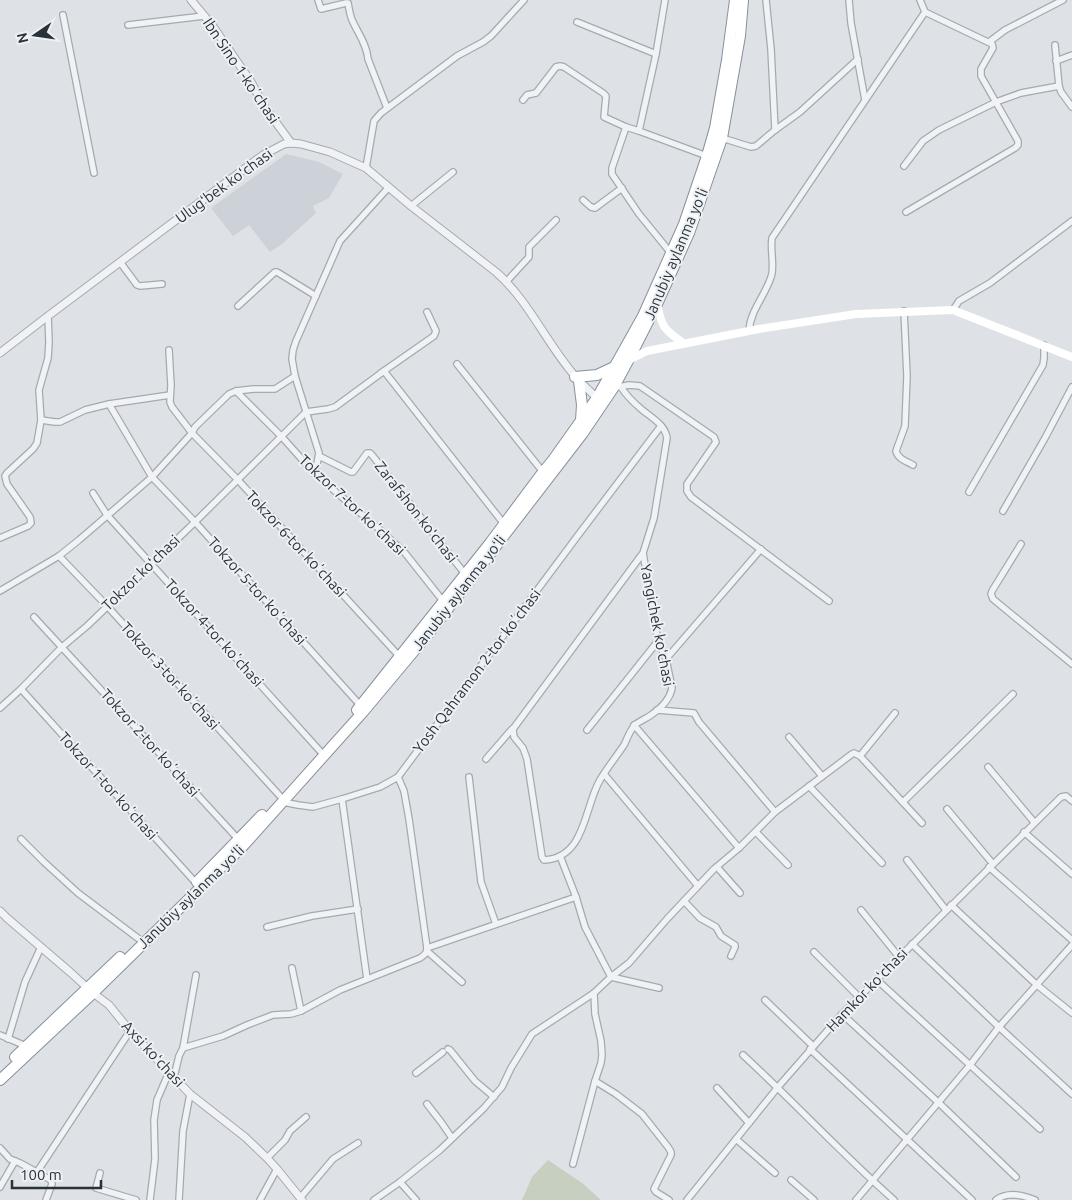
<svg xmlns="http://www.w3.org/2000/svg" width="1072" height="1200" font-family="Ubuntu,sans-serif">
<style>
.built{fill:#ccd2d7}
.green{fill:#c6cfc0}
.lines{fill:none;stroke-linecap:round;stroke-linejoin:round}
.minor-casing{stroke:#a4aaaf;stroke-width:8}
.tertiary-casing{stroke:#a4aaaf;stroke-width:9}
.trunk-casing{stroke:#87919b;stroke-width:12}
.minor{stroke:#f0f2f5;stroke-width:5.5}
.tertiary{stroke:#f0f2f5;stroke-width:7}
.secondary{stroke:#fff;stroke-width:8}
.trunk{stroke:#fff;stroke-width:10}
.labels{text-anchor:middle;stroke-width:4;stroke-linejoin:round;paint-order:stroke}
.street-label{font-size:15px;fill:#29323b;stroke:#edf1f4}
</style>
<rect width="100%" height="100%" fill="#dee2e6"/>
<polygon class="built" points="286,154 319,162 343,174 329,198 313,206 316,213 282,244 270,252 249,225 233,236 211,208"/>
<polygon class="green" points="548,1160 582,1183 601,1200 522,1200 532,1177"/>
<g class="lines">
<defs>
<g id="minor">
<path d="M318 0 321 9 346 3H348C349 9 350 15 352 20 358 33 367 45 368 59L387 108"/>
<polyline points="665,0 656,54 639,131 707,156"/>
<polyline points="766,0 771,49 775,130"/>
<polyline points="849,0 851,23 865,100"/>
<polyline points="63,15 94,173"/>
<polyline points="577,22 656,54"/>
<polyline points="128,25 204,16"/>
<polyline points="989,42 1005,30 1063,0"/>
<polyline points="1055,45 1059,86 1061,92 1072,107"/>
<polyline points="1056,61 1072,55"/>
<polyline points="523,100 527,95 536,93 556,67 560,66 564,67 603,93 606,96 604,117 626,127 639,131"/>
<polyline points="626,127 612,168 612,174 639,214 670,252"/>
<polyline points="722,138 751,147 756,146 775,130 800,112 858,59"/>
<polyline points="904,166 923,141 939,130 996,102 1021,93 1059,86"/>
<polyline points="366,168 374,121 381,113 457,56 483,42 491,36 524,0"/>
<polyline points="583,200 591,207 595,208 622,188"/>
<polyline points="411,206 453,172"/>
<polyline points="906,212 1015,148 1018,145 1018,141 981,76 981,69 993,48 992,44 925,12"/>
<polyline points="120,262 137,285 140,286 162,284"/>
<polyline points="507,281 529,257 529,247 556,220"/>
<polyline points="238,306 275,272 277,272 316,296"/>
<polyline points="953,310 959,301 990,283 1072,221"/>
<path d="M904 311 907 376 905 426 896 451C898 459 906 461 913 465"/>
<path d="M749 331C750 311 765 296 771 277 775 267 770 251 772 238L925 12 920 0"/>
<polyline points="169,350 171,385 170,402 172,407 192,433 238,480 399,656"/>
<polyline points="457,364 543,472"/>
<polyline points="381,373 434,336 436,331 427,312"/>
<polyline points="618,387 629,385 640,386 714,437 716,442 687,484 687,491 691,497 829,601"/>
<path d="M621 387C626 395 633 402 640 408 650 417 665 424 667 438L654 518 643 553 658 641 666 659 672 688C670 699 660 709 651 715 646 719 639 721 635 725 630 730 627 739 624 745 616 757 607 768 600 780 584 807 586 858 544 860L542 857 527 759 523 748 514 737 513 729 643 553"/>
<polyline points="236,391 282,437 315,474 379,529 405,553 443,601"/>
<polyline points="109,404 152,477 195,522 360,705"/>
<polyline points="41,420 55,422 60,422 85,410 109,404 170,395"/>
<polyline points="319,458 319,456 351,472 353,472 367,453 370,453 372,455 465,574"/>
<polyline points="315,474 319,453 295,376 292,359 293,350 296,341 340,241 389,187"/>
<polyline points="969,492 1043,365 1044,358 1044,345"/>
<polyline points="93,493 107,515 320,751"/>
<polyline points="1003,511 1045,438 1072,387"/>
<polyline points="0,538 28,526 31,523 30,517 7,484 5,476 7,473 33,449 37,443 41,420 39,390 48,358 49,342 48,316"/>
<polyline points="1021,544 992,591 991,594 993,599 1072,664"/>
<polyline points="59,556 107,606 280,796"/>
<polyline points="0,591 59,556 79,540 152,477 192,433 195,427 229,394 236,391 253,389 275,389 295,376"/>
<polyline points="34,617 239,840"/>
<polyline points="666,659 761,549"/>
<polyline points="21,689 196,883"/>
<polyline points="0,708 21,689 62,647 87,626 195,522 306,412 328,409 335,407 384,371 504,524"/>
<polyline points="657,710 694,713 699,722 775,812"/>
<polyline points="634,725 739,848"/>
<polyline points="587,730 658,641"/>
<polyline points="789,737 822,776"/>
<polyline points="860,756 895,713"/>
<polyline points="486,759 512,729"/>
<polyline points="988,767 1034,822"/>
<polyline points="604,774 698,886"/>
<polyline points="469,777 481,882 496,924"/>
<polyline points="809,786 882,863"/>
<polyline points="342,799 367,979"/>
<polyline points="283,802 298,805 313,807 342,799 380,787 398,777"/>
<polyline points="903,802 1013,694"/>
<polyline points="947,809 993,864"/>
<polyline points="756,832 788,865"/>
<polyline points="1024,832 1072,874"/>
<polyline points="21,839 44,862 78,893 139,939"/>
<polyline points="560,856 576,897 585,927 611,977 659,988"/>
<polyline points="907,860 946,910"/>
<polyline points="717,867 740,893"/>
<polyline points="989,867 1072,940"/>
<polyline points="684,901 700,918 716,927 721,936 735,945 735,947 731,956"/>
<polyline points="951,905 1037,985 1072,1013"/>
<polyline points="861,910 899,957"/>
<polyline points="267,927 312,916 358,909"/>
<polyline points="912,944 999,1027 1072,1094"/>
<polyline points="427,948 409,819 404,791 398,777 579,534 661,426"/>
<polyline points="427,951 462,982"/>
<polyline points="814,952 859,997"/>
<polyline points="292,968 301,1011"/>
<polyline points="877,980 1040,1129"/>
<polyline points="765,1000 813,1046"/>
<polyline points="842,1014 939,1103 1016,1177"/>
<polyline points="0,1035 26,1046"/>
<polyline points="8,1039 25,982 41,947"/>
<polyline points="183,1048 196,975"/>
<polyline points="448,1049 450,1050 475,1081 494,1097"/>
<polyline points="810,1049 972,1200"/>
<path d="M743 1055C794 1102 842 1154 894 1200"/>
<polyline points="416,1073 443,1052"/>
<path d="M174 1077 179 1056 183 1048 223 1036 247 1025 273 1015 291 1014 301 1011 340 990 420 958C424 955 427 954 427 948L576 897"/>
<polyline points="595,1081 616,1094 642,1114 668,1147 671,1152 671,1155 654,1189 656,1192 669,1200"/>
<polyline points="717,1088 749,1123"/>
<polyline points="427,1104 441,1122 452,1138"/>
<polyline points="736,1139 775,1173"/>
<polyline points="0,1148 10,1159 20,1163 51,1180 52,1184 46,1200"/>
<polyline points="267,1158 285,1140 290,1131 306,1117"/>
<polyline points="573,1164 595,1081 601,1063 602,1055 601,1041 595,1014 594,993"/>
<polyline points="37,1172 130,1031"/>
<polyline points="100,1173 96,1188 136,1200"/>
<polyline points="791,1180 814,1200"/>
<polyline points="400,1182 416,1200"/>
<polyline points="0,1187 15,1161"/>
<polyline points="300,1198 333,1159 358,1143"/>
<polyline points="150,1200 155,1159 154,1120 157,1100 169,1072"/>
<polyline points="179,1200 183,1131 190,1094"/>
<polyline points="260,1200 277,1169"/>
<polyline points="374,1200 400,1182 440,1150 484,1108 502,1087 511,1068 532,1034 594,993 611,977 629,963 667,919 714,869 739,848 775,812 852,754 854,753 860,756 922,823"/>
<polyline points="687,1200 778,1087 842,1014 1061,797 1066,796 1072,801"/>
<polyline points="856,1200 970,1065 999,1027 1072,945"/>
<path d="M996 1200C1008 1191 1023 1195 1035 1200"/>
</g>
<g id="tertiary">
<polyline points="191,0 212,25 251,82 264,106 291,143"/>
<path d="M0 353 48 316 263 155 284 144 291 143 301 144 330 152 366 168 411 206 496 272C527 299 544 338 570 370 578 381 588 389 597 398"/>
<polyline points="0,911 7,918 70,972 93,993 109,1005 130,1031 190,1094 245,1137 267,1158 277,1169 302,1200"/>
</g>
<g id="trunk">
<polyline points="575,377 597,375 614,367"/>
<polyline points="579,381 582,405 581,420"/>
<polyline points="357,710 490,543 543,472 553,460 597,398 643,316 684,224 707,156 715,128 727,60 735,0"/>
<polyline points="197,882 262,815"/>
<polyline points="15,1057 120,957"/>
<polyline points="0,1080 93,993 243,846 363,712 429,633 583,433 614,387 628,361 657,304 689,233 722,138 740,36 743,0"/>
</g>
</defs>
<use href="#minor" class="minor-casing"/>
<use href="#tertiary" class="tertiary-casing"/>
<use href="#trunk" class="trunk-casing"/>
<use href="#minor" class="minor"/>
<use href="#tertiary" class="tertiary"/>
<g class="secondary">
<path d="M657 304C662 328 664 329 683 343"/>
<polyline points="629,360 647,351 759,329 856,314 953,310 1072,357"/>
</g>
<use href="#trunk" class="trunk"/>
</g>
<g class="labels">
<g class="street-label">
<text transform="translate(241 71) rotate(56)" y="5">Ibn Sino 1-koʼchasi</text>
<text transform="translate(224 186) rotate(-36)" y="5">Ulugʻbek koʻchasi</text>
<text transform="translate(676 254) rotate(-67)" y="5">Janubiy aylanma yoʻli</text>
<text transform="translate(352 505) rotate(43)" y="5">Tokzor 7-tor koʼchasi</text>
<text transform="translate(416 512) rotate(52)" y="5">Zarafshon koʻchasi</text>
<text transform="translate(296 544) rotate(47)" y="5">Tokzor 6-tor koʼchasi</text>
<text transform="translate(141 573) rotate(-44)" y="5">Tokzor koʻchasi</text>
<text transform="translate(257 591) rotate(48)" y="5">Tokzor 5-tor koʼchasi</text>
<text transform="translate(459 593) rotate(-52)" y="5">Janubiy aylanma yoʻli</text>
<text transform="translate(657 625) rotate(79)" y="5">Yangichek koʻchasi</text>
<text transform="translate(214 633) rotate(48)" y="5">Tokzor 4-tor koʼchasi</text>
<text transform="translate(477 671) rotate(-53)" y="5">Yosh Qahramon 2-tor koʼchasi</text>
<text transform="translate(170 676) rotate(48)" y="5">Tokzor 3-tor koʼchasi</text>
<text transform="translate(150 743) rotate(48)" y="5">Tokzor 2-tor koʼchasi</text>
<text transform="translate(108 786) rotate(48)" y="5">Tokzor 1-tor koʼchasi</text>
<text transform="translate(191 897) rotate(-44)" y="5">Janubiy aylanma yoʻli</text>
<text transform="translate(867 990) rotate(-46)" y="5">Hamkor koʻchasi</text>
<text transform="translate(153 1054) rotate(47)" y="5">Axsi koʻchasi</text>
</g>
</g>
<g transform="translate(35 35) rotate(257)" stroke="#edf1f4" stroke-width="4" paint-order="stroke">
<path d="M0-4L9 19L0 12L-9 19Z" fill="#29323b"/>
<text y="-8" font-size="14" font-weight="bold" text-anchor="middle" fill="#29323b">N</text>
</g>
<path d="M12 1180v8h89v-8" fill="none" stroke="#29323b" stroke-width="2.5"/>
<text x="20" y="1180" font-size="15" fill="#29323b" stroke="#edf1f4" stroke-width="4" paint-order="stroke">100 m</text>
</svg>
